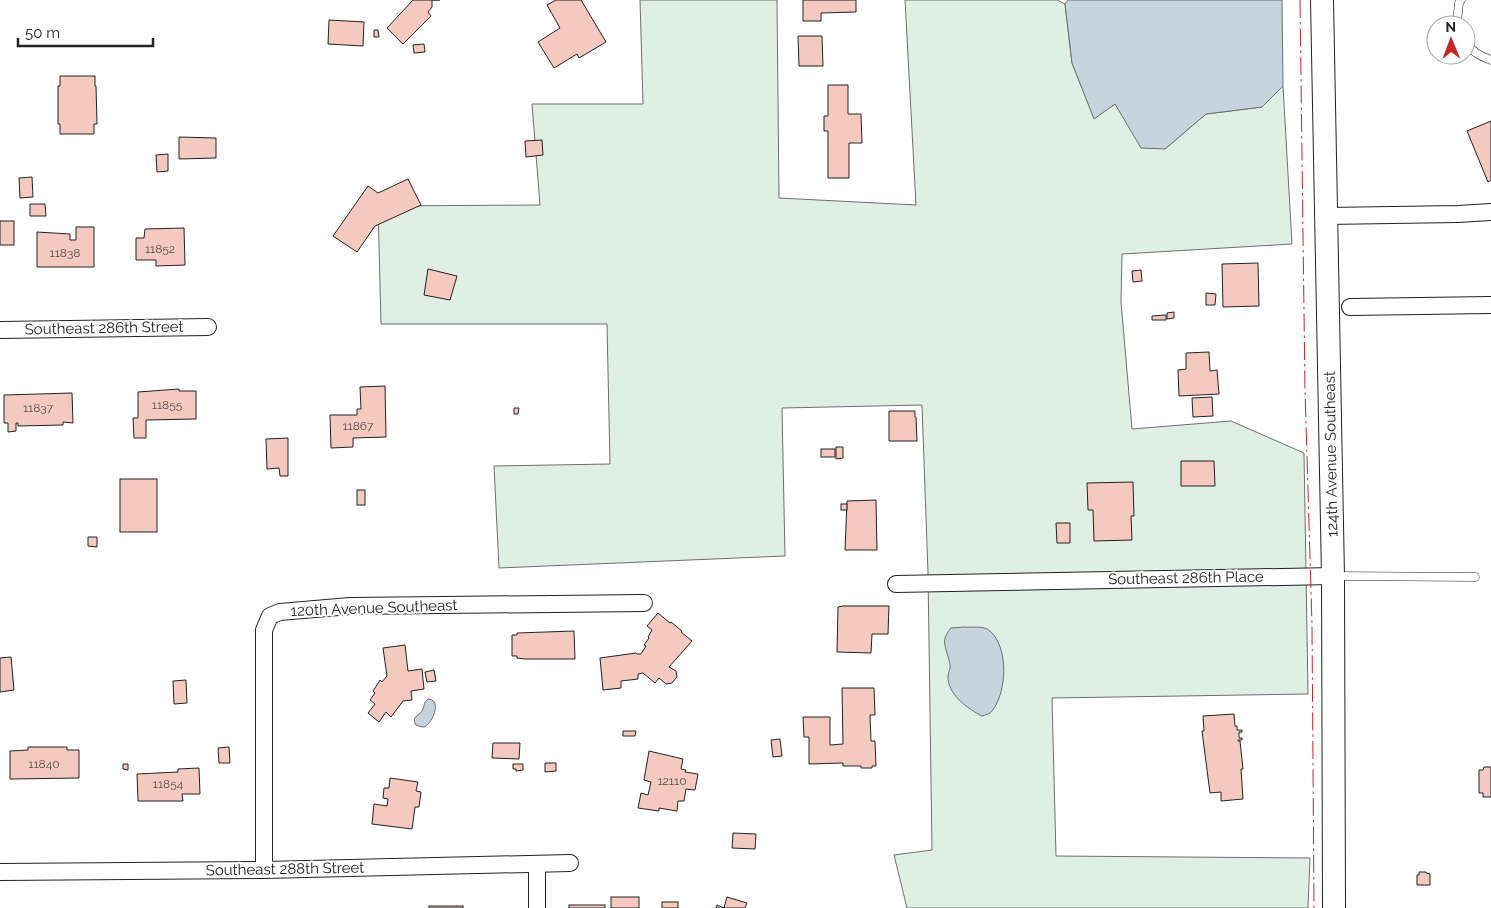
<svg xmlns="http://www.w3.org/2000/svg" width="1491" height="908" font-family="Raleway,sans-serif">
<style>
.green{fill:#e0efe3;stroke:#6f6f6f}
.water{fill:#c7d3dd;stroke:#6f6f6f}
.building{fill:#f3c9c0;stroke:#222}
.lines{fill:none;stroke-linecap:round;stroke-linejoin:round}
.lane-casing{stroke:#222;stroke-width:9}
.street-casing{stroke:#222;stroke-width:18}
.secondary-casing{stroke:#222;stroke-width:24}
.lane{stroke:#fff;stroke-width:8}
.street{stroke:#fff;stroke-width:16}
.secondary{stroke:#fff;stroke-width:22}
.power{stroke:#c62828;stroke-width:1;stroke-dasharray:18 4 2.5 4;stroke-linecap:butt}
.labels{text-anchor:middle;stroke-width:4;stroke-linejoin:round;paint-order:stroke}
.number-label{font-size:12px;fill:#564c4a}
.street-label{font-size:15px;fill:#222;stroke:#fff}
</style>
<rect width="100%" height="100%" fill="#fff"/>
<polygon class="green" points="640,0 777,0 779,198 916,205 905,0 1057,0 1065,4 1072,63 1094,118 1115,104 1165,149 1206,114 1262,107 1283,86 1292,244 1122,254 1121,302 1132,429 1231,421 1304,453 1308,694 1052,698 1056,856 1310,858 1308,908 907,908 894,855 932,850 928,573 922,405 782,408 785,556 499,568 494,466 610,464 607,324 381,324 378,206 540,205 532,104 643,104"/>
<g class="water">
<polygon points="1068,0 1282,0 1283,86 1262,107 1206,114 1165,149 1141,148 1115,104 1094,119 1072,63 1065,4"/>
<path d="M964 627C972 628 984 625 990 631 1009 648 1007 692 992 711 990 714 985 715 982 716 968 709 947 694 948 676 948 672 951 669 950 665 949 656 943 646 945 638 946 635 949 630 951 628Z"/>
<path d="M428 699C443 700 432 724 424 727 421 727 419 726 416 725 411 716 418 717 422 711 425 706 423 703 428 699Z"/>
</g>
<g class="building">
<polygon points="413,0 440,0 432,0 432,7 428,12 431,16 403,44 387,28"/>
<polygon points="556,0 581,0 606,42 579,58 577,54 554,68 538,42 560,28 547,5"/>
<polygon points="803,0 856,0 856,12 821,13 821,21 803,21"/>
<polygon points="329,20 364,22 363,46 328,44"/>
<polygon points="374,30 378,30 379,37 374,37"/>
<polygon points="798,36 822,36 823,66 799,66"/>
<polygon points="424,44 425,52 414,53 413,45"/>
<polygon points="60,76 95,76 95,86 96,86 97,124 94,124 94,134 60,134 60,124 58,124 58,86 60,86"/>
<polygon points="828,85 848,85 848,114 861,114 862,143 849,143 849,178 828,178 828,131 824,131 824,116 828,116"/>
<polygon points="1491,121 1491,180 1488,182 1467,131"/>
<polygon points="179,137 216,138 216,158 179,159"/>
<polygon points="542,140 543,155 526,157 525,141"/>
<polygon points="168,154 168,171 157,172 156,155"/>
<polygon points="32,177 33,197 20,198 19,178"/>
<polygon points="408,179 421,205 375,226 357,252 333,236 368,186 378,193"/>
<polygon points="30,204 45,204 46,216 30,216"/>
<rect x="0" y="221" width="14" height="24"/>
<polygon points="76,227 94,227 94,267 37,267 37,232 70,234 70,240 76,240"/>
<polygon points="184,228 185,265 156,266 156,260 136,260 136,238 144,238 145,229"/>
<polygon points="1258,263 1259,306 1223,307 1222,264"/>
<polygon points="428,269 457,276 450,300 424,295"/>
<polygon points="1141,270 1142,281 1133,282 1132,271"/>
<polygon points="1206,293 1216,294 1215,305 1206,305"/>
<polygon points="1174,312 1174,318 1167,319 1167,313"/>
<polygon points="1166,315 1166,320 1152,320 1152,316"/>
<polygon points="1209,352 1210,371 1217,370 1219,394 1179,396 1178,370 1186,369 1186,353"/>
<polygon points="385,386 386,437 353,438 353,447 331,448 330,415 357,415 357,409 361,409 360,387"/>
<polygon points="179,389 179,391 196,391 196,419 146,420 146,438 134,438 133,418 138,418 138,392"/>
<polygon points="72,393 73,423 63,422 63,425 18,426 18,423 16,423 16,431 8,432 8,423 4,423 4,395"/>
<polygon points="1212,397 1213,416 1193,417 1192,398"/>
<polygon points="514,408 519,408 518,414 514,414"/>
<polygon points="889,411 915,411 915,417 916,417 917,441 889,441"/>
<polygon points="288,438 288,476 280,476 279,468 267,469 266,439"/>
<polygon points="836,447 843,447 843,458 836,459"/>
<rect x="821" y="449" width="14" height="8"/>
<polygon points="1181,461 1214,461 1215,486 1181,486"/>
<rect x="120" y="479" width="37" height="53"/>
<polygon points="1133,482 1134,516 1131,516 1132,540 1094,541 1093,510 1088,510 1087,483"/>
<rect x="357" y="490" width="8" height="15"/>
<polygon points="876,500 877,550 845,550 847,501"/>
<rect x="841" y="504" width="6" height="6"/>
<polygon points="1056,523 1070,523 1070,543 1057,543"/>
<polygon points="88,537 97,537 97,547 88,546"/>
<polygon points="843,606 889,606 888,634 872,634 871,653 837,652 838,607"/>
<polygon points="658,613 670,623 671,622 682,631 681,632 692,641 669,667 676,671 677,677 672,683 666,684 659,678 655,683 643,673 638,674 638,679 621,681 621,688 603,690 600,658 636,653 637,654 641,654 646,646 644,645 649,638 648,637 652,630 647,626"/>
<polygon points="574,631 575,659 525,659 517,658 517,656 512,656 512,635 517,635 517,633"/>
<polygon points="405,645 408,671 422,669 424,689 411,691 412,700 403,701 391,717 386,712 379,722 368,713 375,704 370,700 375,693 373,691 380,680 382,682 387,676 383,648"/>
<polygon points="11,657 14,690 0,692 0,658"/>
<polygon points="434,670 436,681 427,682 425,672"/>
<polygon points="186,680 187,703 174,704 173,681"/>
<polygon points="842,688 874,688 875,715 870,715 871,741 875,741 876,766 872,766 872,768 861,768 861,766 843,766 843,763 809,764 809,737 804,737 803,717 830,717 830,745 843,744"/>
<polygon points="1234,714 1235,726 1237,726 1237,730 1242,730 1242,732 1239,732 1239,738 1242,738 1242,740 1238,740 1238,741 1240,741 1243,769 1241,769 1243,799 1221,801 1221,792 1210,793 1202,731 1204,731 1203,716"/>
<polygon points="623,731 636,731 635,736 623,736"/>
<polygon points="780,739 782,756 773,757 771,740"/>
<polygon points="493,743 520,743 519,759 492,758"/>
<polygon points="28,747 67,747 67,750 79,750 79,778 10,779 10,751 28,750"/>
<polygon points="229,747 230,763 219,763 218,748"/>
<polygon points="649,751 683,759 681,769 686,770 685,772 698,774 695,790 686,789 684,801 678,801 677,811 659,808 659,811 638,808 641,793 648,795 651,782 644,780"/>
<polygon points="545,763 556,763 556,771 545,772"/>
<polygon points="123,764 128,764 128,770 123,769"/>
<polygon points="513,764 523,764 523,770 516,771 516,769 513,769"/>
<polygon points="1484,767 1491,767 1491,797 1483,797 1483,793 1479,793 1479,770 1483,770"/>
<polygon points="199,768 200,794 182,794 183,801 138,801 137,774 178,772 178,769"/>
<polygon points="390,778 418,782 416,791 421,792 419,807 415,807 412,829 372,824 374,804 387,806 388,799 383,798 384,788 389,788"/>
<polygon points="733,833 756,834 755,849 732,848"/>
<polygon points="1419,872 1426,872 1426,873 1430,874 1430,885 1417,885 1417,875 1419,875"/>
<rect x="611" y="897" width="28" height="11"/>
<polygon points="727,897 747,903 745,908 716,908 717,905 724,908"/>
<rect x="662" y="902" width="16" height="6"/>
<rect x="569" y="905" width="36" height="3"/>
<rect x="429" y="906" width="34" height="2"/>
</g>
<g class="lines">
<defs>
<g id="lane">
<polyline points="1458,25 1457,22 1459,3 1461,0"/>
<path d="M1466 42C1472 52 1480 56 1491 60"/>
<polyline points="1334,576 1475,577"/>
</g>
<g id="street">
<polyline points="1326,216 1458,214 1491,212"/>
<polyline points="1350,307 1491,305"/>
<polyline points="0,330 208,327"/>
<polyline points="896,584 1333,576"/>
<polyline points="537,864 537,908"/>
<polyline points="264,870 264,630 270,616 280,612 350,606 644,603"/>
<polyline points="0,872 264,870 570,863"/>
</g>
<polyline id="secondary" points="1322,0 1333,576 1334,908"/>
</defs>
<use href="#lane" class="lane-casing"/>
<use href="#street" class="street-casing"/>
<use href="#secondary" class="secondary-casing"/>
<use href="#lane" class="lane"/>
<use href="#street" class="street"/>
<use href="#secondary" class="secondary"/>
<polyline class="power" points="1300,0 1305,390 1312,625 1314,908"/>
</g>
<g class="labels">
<g class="number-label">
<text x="160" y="253">11852</text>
<text x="65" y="257">11838</text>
<text x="167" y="409">11855</text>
<text x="38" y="412">11837</text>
<text x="358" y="430">11867</text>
<text x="44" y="768">11840</text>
<text x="672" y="785">12110</text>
<text x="168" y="788">11854</text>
</g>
<g class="street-label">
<text transform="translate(104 328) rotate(-1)" y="5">Southeast 286th Street</text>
<text transform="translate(1331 454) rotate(-91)" y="5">124th Avenue Southeast</text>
<text transform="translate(1186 578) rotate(-1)" y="5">Southeast 286th Place</text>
<text transform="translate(374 608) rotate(-2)" y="5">120th Avenue Southeast</text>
<text transform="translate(285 869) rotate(-1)" y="5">Southeast 288th Street</text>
</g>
</g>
<g transform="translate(1451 40) rotate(359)"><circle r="24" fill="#ffffff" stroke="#a7a7a7"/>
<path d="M0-4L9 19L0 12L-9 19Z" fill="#c62828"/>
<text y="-8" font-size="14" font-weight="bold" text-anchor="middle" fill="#222222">N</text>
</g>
<path d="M18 38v8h135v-8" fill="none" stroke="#222222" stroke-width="2.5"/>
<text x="25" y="38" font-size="15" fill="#222222" stroke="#ffffff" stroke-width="4" paint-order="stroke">50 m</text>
</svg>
